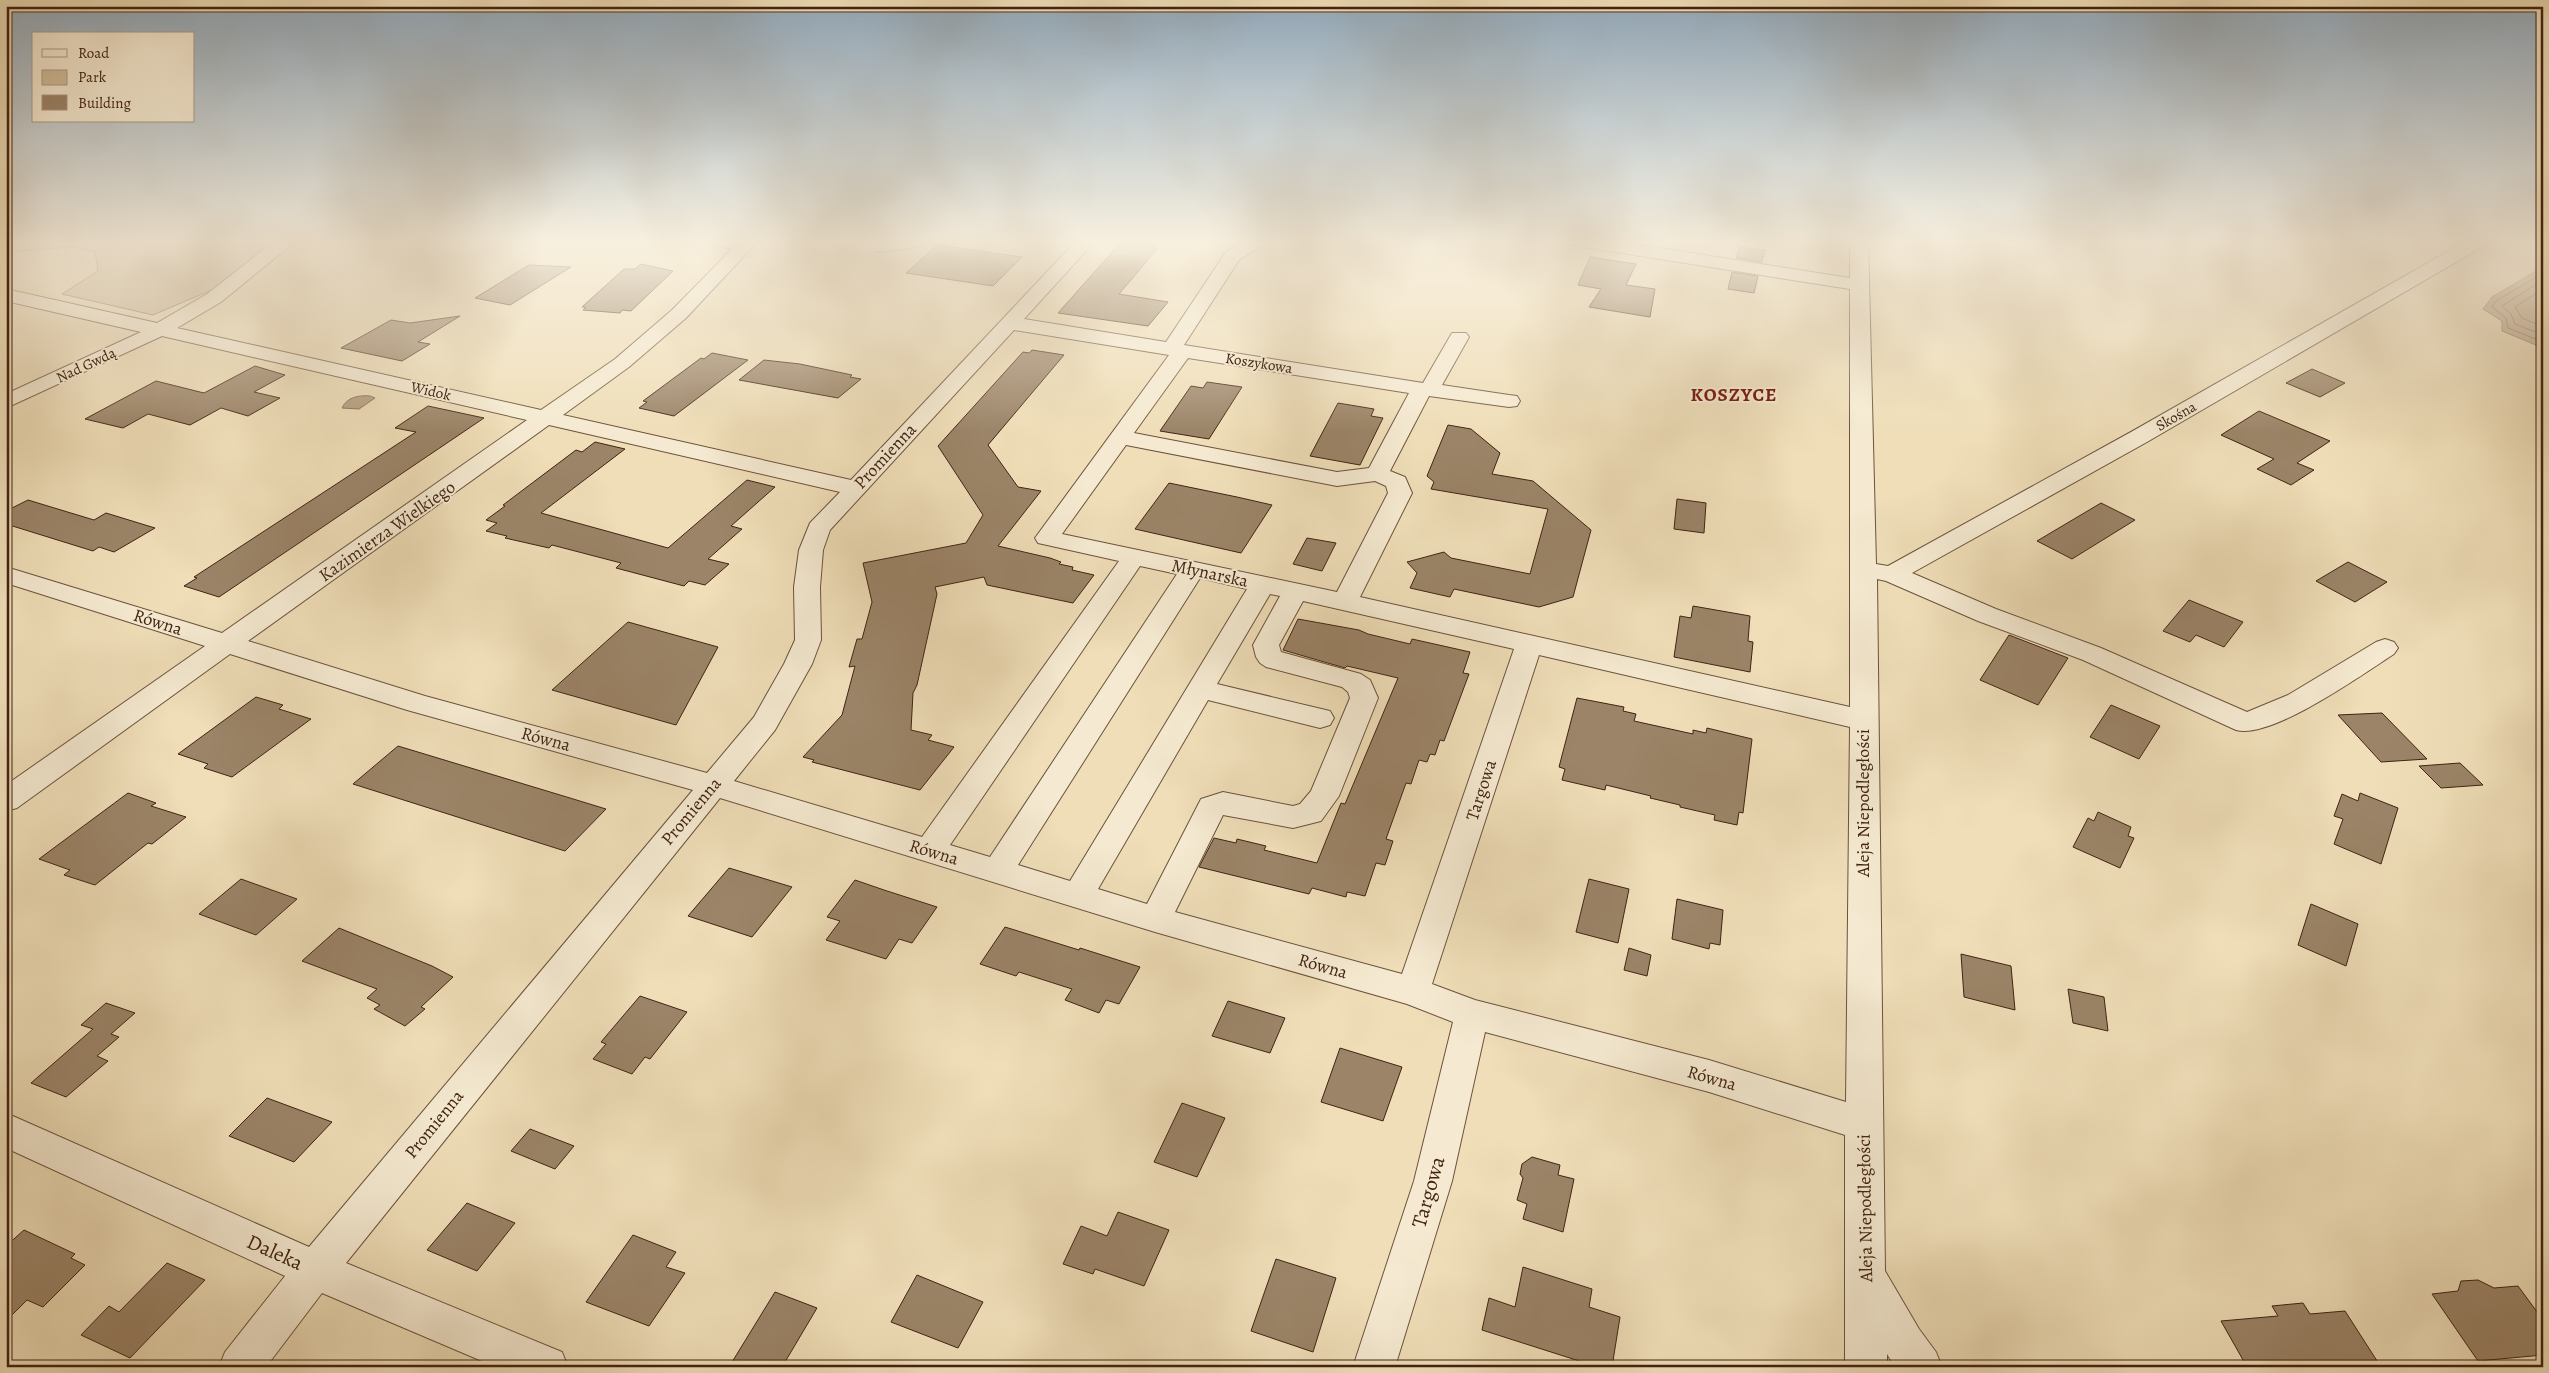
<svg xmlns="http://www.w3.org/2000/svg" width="2549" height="1373" font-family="Alegreya,serif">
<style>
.green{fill:#d1be9c;stroke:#897057}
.water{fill:#b49e80;stroke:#866d54}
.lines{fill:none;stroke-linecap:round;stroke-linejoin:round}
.shore{stroke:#7a6049;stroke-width:1}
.building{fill:#9b8468;stroke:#412312}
.minor-casing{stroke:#6c523c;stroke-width:2}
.minor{fill:#f5ead1;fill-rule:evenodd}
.labels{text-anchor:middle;stroke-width:4;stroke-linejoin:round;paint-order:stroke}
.far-street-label{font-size:15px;fill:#412312;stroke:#f5ead1}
.street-label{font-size:18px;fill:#412312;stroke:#f5ead1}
.far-district-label{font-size:19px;font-weight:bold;letter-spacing:1px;fill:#7a1f14;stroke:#f5ead1}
.near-street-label{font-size:21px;fill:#412312;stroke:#f5ead1}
</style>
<rect width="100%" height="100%" fill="#efdeb8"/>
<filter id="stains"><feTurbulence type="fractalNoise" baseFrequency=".004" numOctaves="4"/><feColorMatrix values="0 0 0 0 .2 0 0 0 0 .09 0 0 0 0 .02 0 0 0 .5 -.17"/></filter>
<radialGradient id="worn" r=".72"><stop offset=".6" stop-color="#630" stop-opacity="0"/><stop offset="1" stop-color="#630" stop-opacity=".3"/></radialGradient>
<polygon class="green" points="6,240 270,240 240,269 216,288 153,315 62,294 98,271 95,252 75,247 6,252"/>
<g class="water">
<polygon points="2543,267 2543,348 2502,331 2502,321 2483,309 2492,297"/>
<path d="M370 396 375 398 359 409 342 408C347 397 359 395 370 396Z"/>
</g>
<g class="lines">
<g class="shore">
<polyline points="2543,273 2496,301 2492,307 2506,318 2508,328 2543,342"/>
<polyline points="2543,280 2502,306 2511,314 2515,324 2543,335"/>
<polyline points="2543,289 2515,307 2522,318 2543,327"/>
</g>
</g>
<g class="building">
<polygon points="1123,240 1160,240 1154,248 1158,248 1119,294 1168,302 1148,326 1058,313"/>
<polygon points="937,245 1022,257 993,286 906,273"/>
<polygon points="1739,247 1765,250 1762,262 1736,258"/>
<polygon points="1590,257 1636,264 1626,285 1655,289 1650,317 1589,307 1601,289 1578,285"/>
<polygon points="641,264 673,271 631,311 622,310 620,313 583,310 586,307 582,307 624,269 635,269"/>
<polygon points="529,265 571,267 510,305 475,298"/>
<polygon points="1732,272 1758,276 1754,293 1728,289"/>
<polygon points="460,316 418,342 430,344 402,361 341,348 391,320 410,323"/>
<polygon points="1032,350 1064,355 988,445 1018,487 1041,491 998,546 1050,558 1061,562 1059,564 1073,567 1072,570 1094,575 1073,603 987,585 984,577 935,587 937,594 917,685 913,693 911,730 932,735 928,740 954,747 920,790 812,762 814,760 803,757 842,715 855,666 849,667 857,639 862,639 872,602 863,563 966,543 983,515 938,446 1023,352 1029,353"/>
<polygon points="712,353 748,360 674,416 639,408 647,402 643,401 701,358 704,359"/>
<polygon points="764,360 800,364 852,375 850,377 861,379 838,398 739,380"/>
<polygon points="255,366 285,375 254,392 280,398 248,416 221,408 190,425 148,414 123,428 85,419 156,381 204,393"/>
<polygon points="2312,369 2345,383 2320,397 2286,383"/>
<polygon points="1207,382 1242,387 1209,439 1160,431 1191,386 1203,388"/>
<polygon points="1338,403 1374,409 1371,416 1383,418 1360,465 1310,456"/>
<polygon points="428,406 484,418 219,597 184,586 197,578 194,577 416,432 395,428"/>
<polygon points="2259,411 2330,441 2297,463 2314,470 2291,485 2257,469 2274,459 2221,435"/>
<polygon points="1448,425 1471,429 1500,453 1492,474 1533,481 1591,530 1573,597 1539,607 1454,589 1450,597 1410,588 1417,573 1407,562 1444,552 1451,558 1530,574 1548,509 1431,489 1434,482 1427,476"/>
<polygon points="595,442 625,449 541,513 668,548 747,480 775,487 731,526 742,529 708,559 729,564 705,585 689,581 684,586 616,568 621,563 552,545 549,548 505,538 507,536 486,531 497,523 486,520 505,506 503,505 576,450 582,452"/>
<polygon points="1169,483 1237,497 1272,505 1241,553 1135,529"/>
<polygon points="1677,499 1706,503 1704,533 1674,529"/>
<polygon points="28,500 94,520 106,513 155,528 114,552 99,547 93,551 6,524 6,511"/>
<polygon points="2101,503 2135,520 2072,559 2037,541"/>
<polygon points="1307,538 1336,543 1322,571 1293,564"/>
<polygon points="2348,562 2387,582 2355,602 2316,581"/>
<polygon points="2189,600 2243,622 2224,647 2196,635 2190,642 2163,631"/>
<polygon points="1693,606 1750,616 1748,641 1753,642 1750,672 1674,657 1680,616 1691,618"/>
<polygon points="1298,619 1359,630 1368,634 1410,644 1412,639 1470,652 1463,673 1469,674 1444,741 1440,740 1435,755 1430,754 1427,762 1419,760 1411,784 1406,783 1386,839 1393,841 1385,865 1376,863 1365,896 1347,892 1346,897 1312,888 1309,894 1199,867 1214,838 1236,843 1237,839 1266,846 1264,850 1317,863 1341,803 1345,804 1398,678 1347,666 1345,668 1283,650"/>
<polygon points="628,622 718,647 676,725 552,690"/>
<polygon points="2009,635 2068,658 2038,705 1980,680"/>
<polygon points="256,697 283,705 279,709 311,719 232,777 204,768 208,764 178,754"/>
<polygon points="1577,698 1624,707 1623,711 1636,714 1634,721 1693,734 1693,730 1706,733 1707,728 1752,739 1743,813 1739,812 1737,825 1714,820 1715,815 1680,807 1680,805 1650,798 1651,796 1606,785 1605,790 1562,780 1565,769 1559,767"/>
<polygon points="2111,705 2160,726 2139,759 2090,737"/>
<polygon points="2382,713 2427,759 2381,762 2338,715"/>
<polygon points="398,746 570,798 606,809 565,851 353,784"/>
<polygon points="2460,763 2483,785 2441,788 2419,766"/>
<polygon points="128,793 156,803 151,806 186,817 152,844 148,843 95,885 64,875 70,870 39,859"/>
<polygon points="2360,793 2398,808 2381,864 2334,844 2343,819 2334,816 2342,794 2358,801"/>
<polygon points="2098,812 2131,827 2128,836 2134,838 2120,868 2073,847 2088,818 2094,821"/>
<polygon points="729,868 792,887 752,937 688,916"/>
<polygon points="241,879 297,899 256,935 199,914"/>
<polygon points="1589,879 1629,889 1618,943 1576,932"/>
<polygon points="855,880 884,890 937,907 912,943 899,939 886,959 826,940 840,921 827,917"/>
<polygon points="1677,899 1723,910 1720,945 1710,943 1709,949 1672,939"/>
<polygon points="2311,904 2358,924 2346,966 2298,945"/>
<polygon points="1005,927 1079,950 1080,948 1140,967 1119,1004 1106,1000 1099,1013 1065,1000 1072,989 1019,972 1016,976 980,964"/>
<polygon points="339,928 432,966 453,977 421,1007 425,1009 405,1026 374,1009 380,1005 367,998 377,989 302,961"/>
<polygon points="1629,948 1651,955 1647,976 1624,970"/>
<polygon points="1961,954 2011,966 2015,1010 1964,997"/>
<polygon points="2068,989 2104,997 2108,1031 2073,1023"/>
<polygon points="640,996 687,1012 650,1059 645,1057 632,1074 593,1059 606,1044 601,1042"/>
<polygon points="1228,1001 1285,1018 1270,1053 1212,1036"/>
<polygon points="106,1003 135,1013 111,1034 119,1037 97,1056 108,1061 66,1097 31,1083 93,1029 81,1025"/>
<polygon points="1340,1048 1402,1067 1383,1121 1321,1102"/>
<polygon points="267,1098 332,1122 294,1162 229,1136"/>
<polygon points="1182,1103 1225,1118 1197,1177 1154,1162"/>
<polygon points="530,1129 574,1146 555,1169 511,1151"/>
<polygon points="1532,1157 1560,1165 1558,1175 1574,1179 1563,1232 1523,1219 1527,1204 1517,1200 1523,1178 1520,1174 1522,1164"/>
<polygon points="467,1203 515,1223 477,1271 427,1250"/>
<polygon points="1118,1212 1169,1230 1144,1286 1095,1269 1093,1274 1063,1264 1081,1226 1107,1236"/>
<polygon points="24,1230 75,1254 71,1258 85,1265 43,1307 27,1300 6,1321 6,1246"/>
<polygon points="633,1235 676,1252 666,1267 685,1273 649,1326 586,1302"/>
<polygon points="1276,1259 1336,1278 1313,1352 1251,1331"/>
<polygon points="167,1263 205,1280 130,1358 81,1335 109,1306 119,1312"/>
<polygon points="1523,1267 1592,1289 1589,1307 1620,1317 1612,1367 1598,1367 1482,1330 1489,1298 1515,1307"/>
<polygon points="917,1275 983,1302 958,1348 891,1322"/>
<polygon points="2478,1280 2494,1288 2518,1286 2543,1320 2543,1355 2478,1361 2432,1294 2458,1291 2461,1281"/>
<polygon points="775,1292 817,1308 782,1367 729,1367"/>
<polygon points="2303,1303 2310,1314 2345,1311 2381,1367 2247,1367 2221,1321 2278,1316 2272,1306"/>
</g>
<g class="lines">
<defs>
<g id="minor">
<path d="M276 240H297L221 302 177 328 541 410 615 359 672 310 732 249 710 244 707 240H759L686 318 629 367 563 415 851 480 1077 240H1096L1024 319 1166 342 1226 252 1246 240H1275L1272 244 1258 248 1239 260 1184 345 1423 383 1452 333H1466L1469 337 1442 385 1509 395 1517 396 1520 401 1517 406 1509 407 1429 396 1390 471 1405 477 1412 493 1360 597 1850 707V289L1571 245 1565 244 1562 240H1608L1850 278V240H1868L1876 564 1888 566 2131 432 2468 240H2490L2487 244 2147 442 1912 573 1996 609 2101 648 2247 712 2288 695 2376 642 2385 639 2394 642 2398 648 2394 654C2363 674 2271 740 2236 730L2083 660 1978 621 1886 581 1877 579 1885 1271 1919 1329 1936 1352 1942 1367H1895L1887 1354V1367H1845V1135L1709 1092 1485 1032 1452 1181 1395 1367H1353L1414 1181 1453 1022 1407 1004 1155 932 720 798 346 1263 562 1352 568 1367H496L322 1293 266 1367H219L225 1352 285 1276 6 1148V1113L309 1247 693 790 407 710 230 654 17 808 6 811V785L205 646 6 583V567L222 633 527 420 162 336 6 408V394L141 332 6 301V289L157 323 207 294ZM1014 330 1169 355 1035 538 1038 543 1119 561 922 837 734 781 775 730 812 664 821 640 820 587 823 550 830 530ZM1188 358 1409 393 1369 468 1337 472 1134 433ZM549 425 840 492 810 523 799 550 794 587 795 640 784 664 754 717 707 773 425 696 248 641ZM1126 445 1337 486 1375 481 1386 486 1388 493 1337 592 1062 534ZM1140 566 1177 574 990 857 950 845ZM1200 578 1247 589 1070 881 1018 865ZM1270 594 1280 596 1253 645 1256 657 1260 663 1266 667 1342 687 1348 692 1350 698 1311 791 1300 804 1293 806 1223 792 1201 799 1147 904 1098 889 1208 700 1320 728 1330 725 1334 718 1330 711 1217 684ZM1303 601 1514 649 1402 974 1175 912 1223 815 1293 828 1321 821 1339 796 1378 698 1370 680 1361 674 1281 652 1279 645ZM1539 655 1850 727 1846 1102 1709 1060 1475 1000 1432 984Z"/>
<polygon points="890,240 939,240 936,244 930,245 881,252 875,251 872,247 875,243"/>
</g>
</defs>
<use href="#minor" class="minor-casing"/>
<use href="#minor" class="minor"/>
</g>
<linearGradient id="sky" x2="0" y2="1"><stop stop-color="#93abbe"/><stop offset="0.56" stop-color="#f8f0df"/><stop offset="1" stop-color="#f8f0df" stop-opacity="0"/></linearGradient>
<rect width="2549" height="432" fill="url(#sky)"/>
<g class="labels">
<g class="far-street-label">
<text transform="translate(1259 363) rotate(9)" y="5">Koszykowa</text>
<text transform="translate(86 365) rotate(-25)" y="5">Nad Gwdą</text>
<text transform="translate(431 391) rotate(13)" y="5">Widok</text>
<text transform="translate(2176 416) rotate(-30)" y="5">Skośna</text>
</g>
<g class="street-label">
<text transform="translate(885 456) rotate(-47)" y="6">Promienna</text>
<text transform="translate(387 531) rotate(-35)" y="6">Kazimierza Wielkiego</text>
<text transform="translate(1210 573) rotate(12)" y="6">Młynarska</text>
<text transform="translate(158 622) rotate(18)" y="6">Równa</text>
<text transform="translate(546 739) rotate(15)" y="6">Równa</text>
<text transform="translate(1481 790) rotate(-72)" y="6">Targowa</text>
<text transform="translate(1863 803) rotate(-90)" y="6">Aleja Niepodległości</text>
<text transform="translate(691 811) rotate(-50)" y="6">Promienna</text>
<text transform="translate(934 852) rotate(17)" y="6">Równa</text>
<text transform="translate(1323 966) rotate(16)" y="6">Równa</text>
<text transform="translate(1712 1078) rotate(16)" y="6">Równa</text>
<text transform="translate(434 1124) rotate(-51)" y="6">Promienna</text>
<text transform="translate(1865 1208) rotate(-91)" y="6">Aleja Niepodległości</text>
</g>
<g class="far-district-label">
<text x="1734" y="401">KOSZYCE</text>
</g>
<g class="near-street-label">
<text transform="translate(1428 1192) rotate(-74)" y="7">Targowa</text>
<text transform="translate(275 1252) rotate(24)" y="7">Daleka</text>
</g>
</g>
<rect width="2549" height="1373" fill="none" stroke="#efdeb8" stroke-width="25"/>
<rect x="8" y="8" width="2534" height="1358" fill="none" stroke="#412312" stroke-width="2.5"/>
<rect x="12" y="12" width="2524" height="1348" fill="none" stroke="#412312"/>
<rect x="32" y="32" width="162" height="90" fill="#f5ead1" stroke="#ad9a85"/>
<rect x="42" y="49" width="25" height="8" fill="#f5ead1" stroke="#ad9a85"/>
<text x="78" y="58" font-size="15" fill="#412312">Road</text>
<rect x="42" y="70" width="25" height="15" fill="#d1be9c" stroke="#ad9a85"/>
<text x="78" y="82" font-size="15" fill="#412312">Park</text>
<rect x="42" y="95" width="25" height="15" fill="#9b8468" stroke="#ad9a85"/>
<text x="78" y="108" font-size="15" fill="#412312">Building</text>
<rect width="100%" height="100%" filter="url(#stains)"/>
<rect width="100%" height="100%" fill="url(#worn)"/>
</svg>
